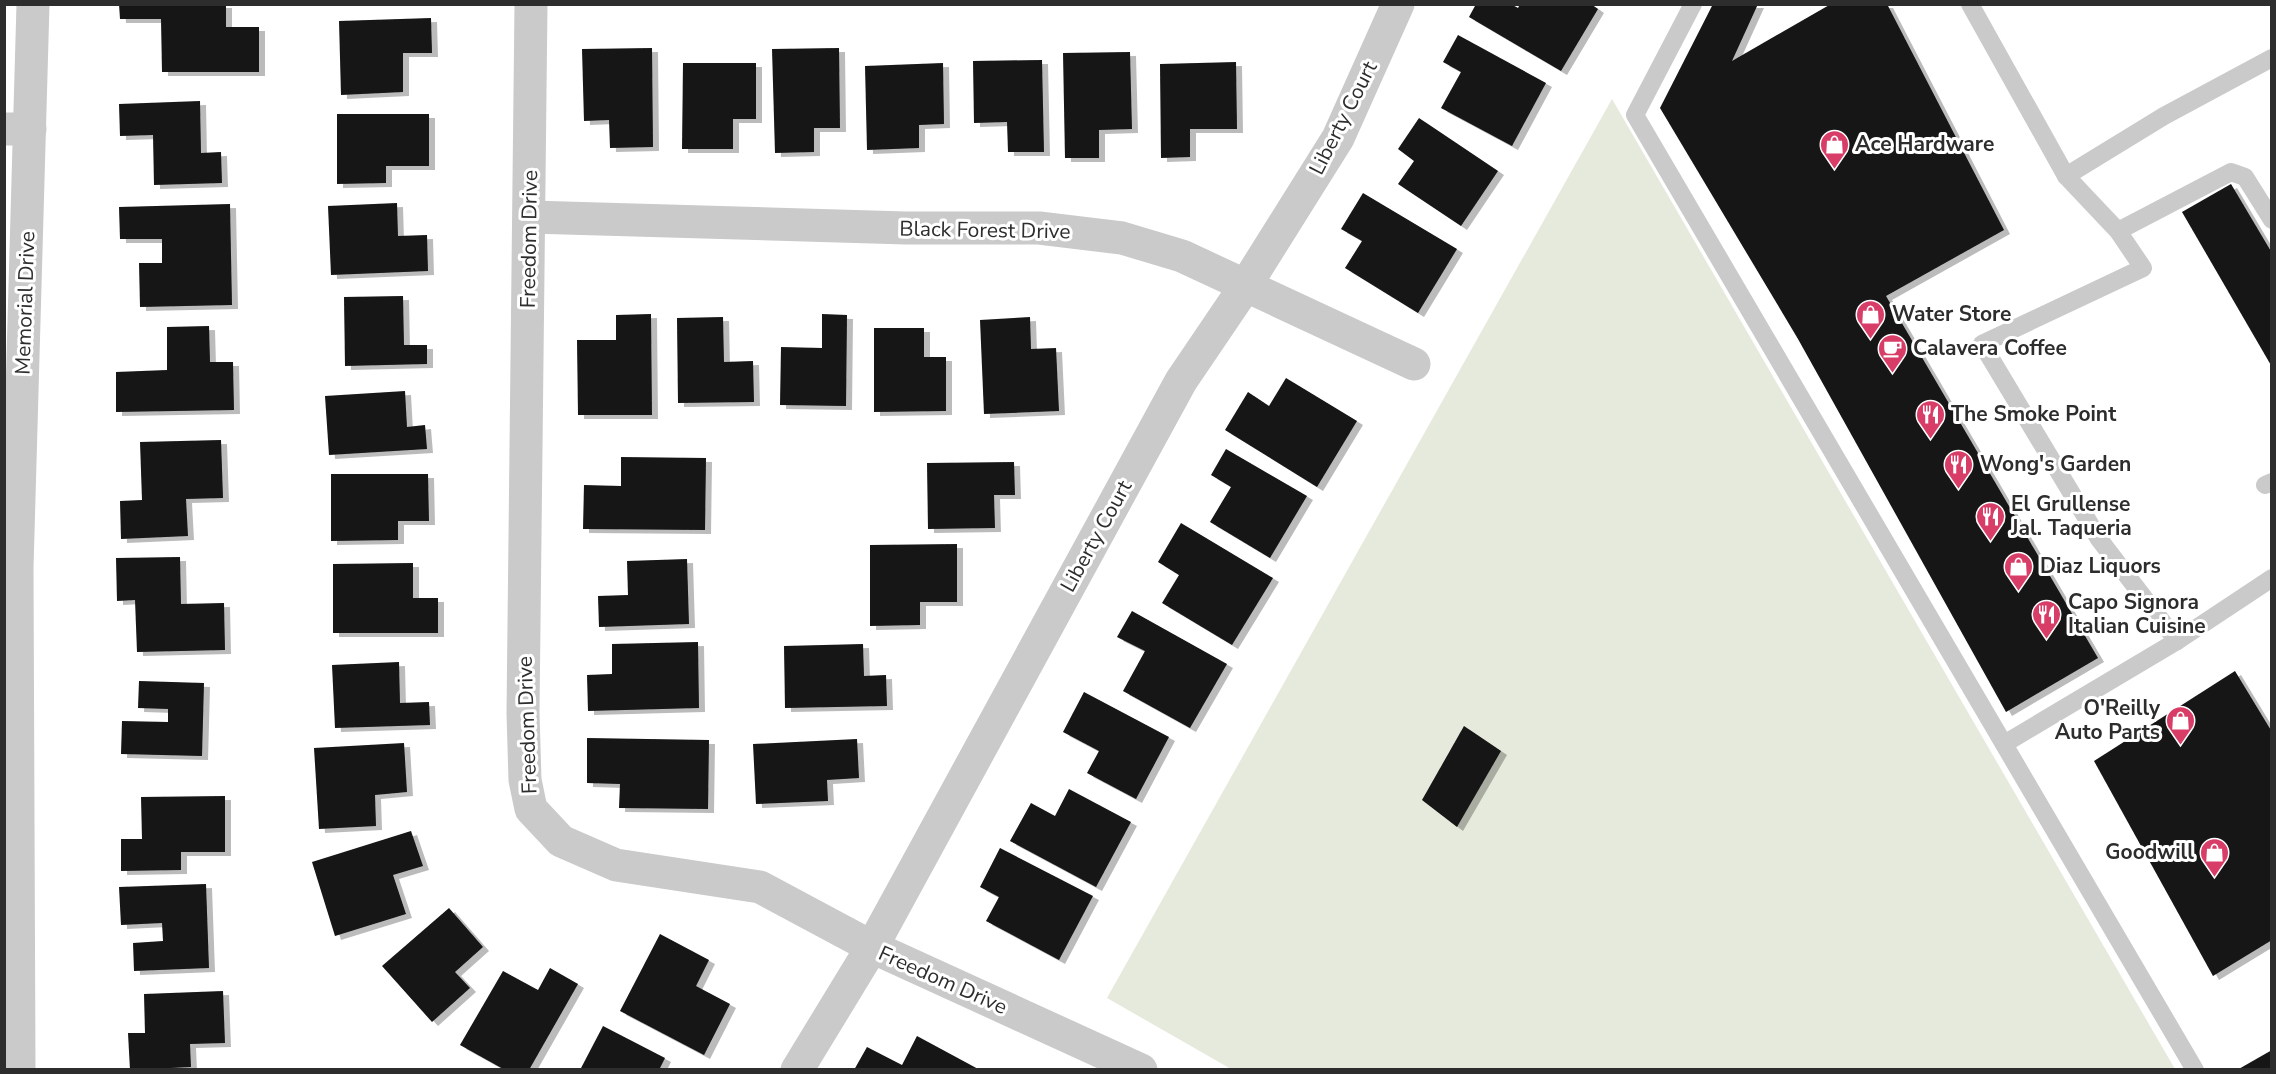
<svg xmlns="http://www.w3.org/2000/svg" width="2276" height="1074" font-family="'Nunito Sans',sans-serif">
<style>
.green{fill:#e6eadc}
.building{fill:#141414;filter:url(#shadow)}
.lines{fill:none;stroke-linecap:round;stroke-linejoin:round}
.service{stroke:#cacaca;stroke-width:18}
.minor{stroke:#cacaca;stroke-width:33}
.tertiary{stroke:#cacaca;stroke-width:33}
.labels{text-anchor:middle;stroke-width:6;stroke-linejoin:round;paint-order:stroke}
.street-label{font-size:21px;fill:#2d2d2d;stroke:#fff}
.poi-label{font-size:21px;font-weight:bold;fill:#2d2d2d;stroke:#fff;text-anchor:start}
</style>
<defs>
<filter id="shadow"><feDropShadow dx="6" dy="4" stdDeviation="0" flood-color="#0004"/></filter>
</defs>
<rect width="100%" height="100%" fill="#fff"/>
<polygon class="green" points="1612,99 2175,1069 1231,1069 1107,998"/>
<g class="building">
<polygon points="119,4 226,4 226,27 259,27 259,72 162,72 161,19 120,19"/>
<polygon points="1476,4 1511,4 1518,8 1520,4 1591,4 1598,9 1561,71 1469,17"/>
<polygon points="1713,4 1758,4 1732,61 1831,4 1887,4 2004,230 1886,296 2098,658 2006,712 1798,339 1660,108"/>
<polygon points="431,18 432,53 403,53 403,92 341,95 339,21"/>
<polygon points="1458,35 1546,83 1512,146 1441,108 1461,72 1443,62"/>
<polygon points="652,48 653,147 610,148 609,120 584,121 582,49"/>
<polygon points="839,48 840,128 814,128 814,152 775,153 772,49"/>
<polygon points="1130,52 1132,129 1099,130 1099,158 1065,158 1063,53"/>
<polygon points="1042,60 1044,152 1008,152 1007,122 974,123 973,61"/>
<polygon points="1236,62 1237,129 1190,129 1190,157 1161,158 1160,64"/>
<polygon points="683,63 756,63 756,119 733,119 733,149 682,149"/>
<polygon points="943,63 944,124 919,125 919,148 867,150 865,66"/>
<polygon points="200,101 201,153 221,152 222,183 154,185 153,135 120,136 119,104"/>
<polygon points="337,114 429,114 429,166 386,166 386,183 337,184"/>
<polygon points="1419,118 1498,171 1461,226 1398,184 1414,161 1398,149"/>
<polygon points="2231,184 2272,253 2272,367 2182,212"/>
<polygon points="1363,193 1457,249 1418,313 1345,268 1362,241 1341,229"/>
<polygon points="397,203 398,236 427,235 428,271 331,275 328,206"/>
<polygon points="230,204 232,305 140,307 139,263 162,263 162,239 120,239 119,207"/>
<polygon points="403,296 404,345 427,345 427,364 345,366 344,297"/>
<polygon points="651,314 652,415 578,415 577,340 616,340 616,315"/>
<polygon points="822,314 847,315 846,406 780,405 781,347 822,348"/>
<polygon points="723,317 724,362 753,361 754,402 678,403 677,318"/>
<polygon points="1030,317 1031,349 1056,348 1059,411 984,414 980,320"/>
<polygon points="209,326 210,362 233,362 234,410 116,412 116,372 167,370 167,327"/>
<polygon points="874,328 924,328 924,357 946,357 946,411 874,412"/>
<polygon points="1286,378 1357,421 1317,487 1225,430 1248,392 1269,406"/>
<polygon points="405,391 407,427 425,425 427,449 329,455 325,396"/>
<polygon points="221,440 223,498 186,499 188,536 121,539 120,501 142,500 140,442"/>
<polygon points="1226,449 1307,496 1270,558 1210,522 1231,487 1211,475"/>
<polygon points="621,457 706,458 705,530 583,529 584,485 621,486"/>
<polygon points="1014,462 1015,495 994,495 995,528 928,529 927,463"/>
<polygon points="331,474 428,474 429,521 398,521 398,540 331,541"/>
<polygon points="1181,523 1273,578 1232,645 1162,603 1179,575 1158,562"/>
<polygon points="957,544 957,602 920,602 920,625 870,626 870,545"/>
<polygon points="180,557 181,604 224,603 225,650 137,652 135,600 117,601 116,558"/>
<polygon points="687,559 689,624 599,627 598,596 628,595 627,561"/>
<polygon points="413,563 413,598 438,598 438,633 333,633 333,564"/>
<polygon points="1132,611 1227,664 1190,728 1123,691 1145,651 1117,637"/>
<polygon points="698,642 699,708 588,711 587,675 612,674 612,644"/>
<polygon points="863,644 864,676 886,675 887,706 785,708 784,646"/>
<polygon points="399,662 400,703 429,702 430,725 335,728 332,665"/>
<polygon points="2235,671 2272,732 2272,940 2213,976 2094,761"/>
<polygon points="139,681 204,683 202,756 121,754 122,721 168,722 168,709 138,708"/>
<polygon points="1084,692 1169,737 1136,799 1087,773 1099,751 1063,732"/>
<polygon points="1464,726 1501,751 1457,827 1422,800"/>
<polygon points="587,738 709,740 708,809 619,808 620,784 587,783"/>
<polygon points="857,739 859,778 827,780 828,801 756,804 753,744"/>
<polygon points="404,743 407,792 375,795 376,826 319,829 314,748"/>
<polygon points="1069,789 1131,822 1096,887 1010,841 1031,803 1055,816"/>
<polygon points="225,796 225,852 181,852 181,870 121,871 121,839 142,839 141,797"/>
<polygon points="411,831 423,866 393,875 406,914 335,936 312,862"/>
<polygon points="1000,848 1093,896 1059,960 986,921 999,897 980,887"/>
<polygon points="206,884 209,968 134,971 133,943 163,941 162,923 121,925 119,887"/>
<polygon points="449,908 483,947 455,972 470,988 432,1022 382,966"/>
<polygon points="660,934 709,960 696,986 730,1004 704,1055 620,1011"/>
<polygon points="550,968 578,984 529,1070 505,1070 460,1045 503,971 538,990"/>
<polygon points="223,991 225,1043 190,1044 191,1067 130,1070 128,1033 145,1033 144,994"/>
<polygon points="603,1026 665,1058 659,1070 580,1070"/>
<polygon points="917,1036 980,1070 854,1070 867,1047 902,1065"/>
<polygon points="2272,1050 2272,1070 2237,1070"/>
</g>
<g class="lines">
<g class="service">
<polyline points="1693,4 1635,115 2195,1070"/>
<polyline points="1970,4 2066,176 2118,231 2143,268 1982,344 2099,539 2177,641"/>
<polyline points="2066,176 2164,116 2272,58"/>
<polyline points="2118,231 2231,172 2245,177 2272,220"/>
<polyline points="2265,485 2272,482"/>
<polyline points="2004,744 2177,641 2272,578"/>
</g>
<g class="minor">
<polyline points="531,4 523,713 525,780 531,809 561,841 616,865 760,887 872,947 1141,1070"/>
<polyline points="4,129 30,129"/>
<polyline points="530,217 906,228 1039,228 1122,238 1182,256 1414,364"/>
<polyline points="797,1070 872,947 1181,381 1244,288 1338,138 1398,4"/>
</g>
<polyline class="tertiary" points="19,1070 17,568 33,4"/>
</g>
<defs>
<symbol id="shop-pin" viewBox="-11 -11 22 30"><path d="M0 17L-7.5 6A9.5 9.5 0 1 1 7.5 6Z" fill="#d73d67" stroke="#fff"/><path d="M-5-2.5h2.3a2.7 3.5 0 0 1 5.4 0H5L5.5 6h-11ZM-1.5-2.5h3a1.5 2.3 0 0 0-3 0Z" fill="#fff"/></symbol>
<symbol id="cafe-pin" viewBox="-11 -11 22 30"><path d="M0 17L-7.5 6A9.5 9.5 0 1 1 7.5 6Z" fill="#d73d67" stroke="#fff"/><path d="M-5.5-4.5H6V0H3Q3 3.5 0 3.5H-2.5Q-5.5 3.5-5.5 0ZM3-3.2v2h1.7v-2ZM-6 4.5H4V6H-6Z" fill="#fff"/></symbol>
<symbol id="restaurant-pin" viewBox="-11 -11 22 30"><path d="M0 17L-7.5 6A9.5 9.5 0 1 1 7.5 6Z" fill="#d73d67" stroke="#fff"/><path d="M-5-6h1v4h1v-4h1v4h1v-4h1v5L-1.5 .5V6h-2V.5L-5-1ZM5-6V6H3V1.5H1.5Q1.5-4 5-6Z" fill="#fff"/></symbol>
</defs>
<g fill-rule="evenodd">
<use href="#shop-pin" x="1818" y="128" width="33" height="45"/>
<use href="#shop-pin" x="1854" y="298" width="33" height="45"/>
<use href="#cafe-pin" x="1876" y="332" width="33" height="45"/>
<use href="#restaurant-pin" x="1914" y="398" width="33" height="45"/>
<use href="#restaurant-pin" x="1942" y="448" width="33" height="45"/>
<use href="#restaurant-pin" x="1974" y="500" width="33" height="45"/>
<use href="#shop-pin" x="2002" y="550" width="33" height="45"/>
<use href="#restaurant-pin" x="2030" y="598" width="33" height="45"/>
<use href="#shop-pin" x="2164" y="704" width="33" height="45"/>
<use href="#shop-pin" x="2198" y="836" width="33" height="45"/>
</g>
<g class="labels">
<g class="street-label">
<text transform="translate(1343 118) rotate(-63)" y="7">Liberty Court</text>
<text transform="translate(985 230) rotate(1)" y="7">Black Forest Drive</text>
<text transform="translate(529 239) rotate(-89)" y="7">Freedom Drive</text>
<text transform="translate(25 303) rotate(-88)" y="7">Memorial Drive</text>
<text transform="translate(1096 536) rotate(-61)" y="7">Liberty Court</text>
<text transform="translate(527 725) rotate(-92)" y="7">Freedom Drive</text>
<text transform="translate(943 980) rotate(24)" y="7">Freedom Drive</text>
</g>
<g class="poi-label">
<text x="1855" y="151">Ace Hardware</text>
<text x="1892" y="321">Water Store</text>
<text x="1913" y="355">Calavera Coffee</text>
<text x="1951" y="421">The Smoke Point</text>
<text x="1980" y="471">Wong's Garden</text>
<text x="2011" y="511">El Grullense<tspan x="2011" dy="24">Jal. Taqueria</tspan></text>
<text x="2040" y="573">Diaz Liquors</text>
<text x="2068" y="609">Capo Signora<tspan x="2068" dy="24">Italian Cuisine</tspan></text>
<text x="2160" y="715" text-anchor="end">O'Reilly<tspan x="2160" dy="24">Auto Parts</tspan></text>
<text x="2194" y="859" text-anchor="end">Goodwill</text>
</g>
</g>
<rect width="2276" height="1074" fill="none" stroke="#2d2d2d" stroke-width="12"/>
</svg>
